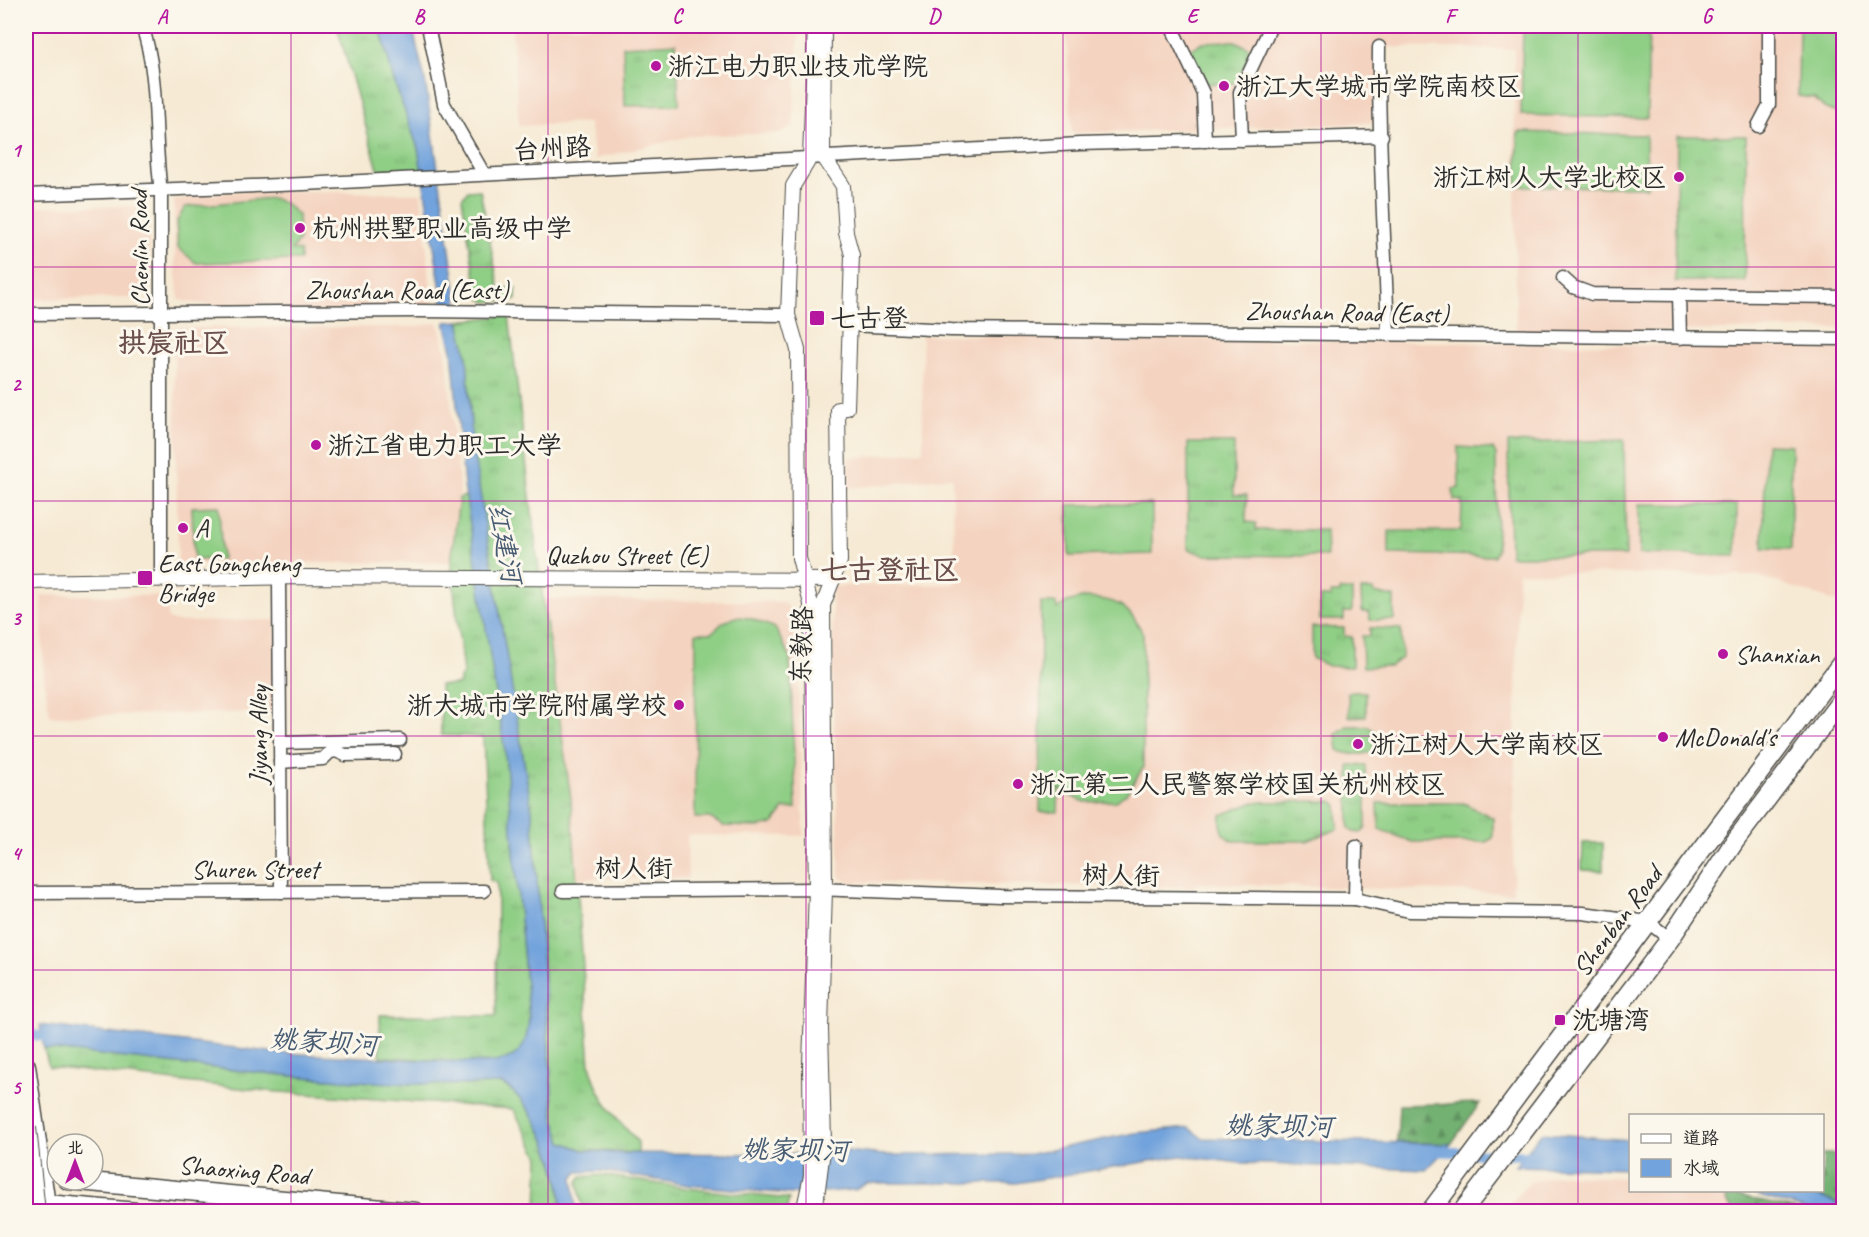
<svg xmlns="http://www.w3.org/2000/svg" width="1869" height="1237" font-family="Caveat,'LXGW WenKai TC',sans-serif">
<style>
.built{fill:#f4d3c0}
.grass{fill:url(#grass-tufts);stroke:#5d7c58;stroke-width:1.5}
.forest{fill:url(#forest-firs);stroke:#4f6e4e;stroke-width:1.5}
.garden{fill:#8fce85;stroke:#5d7c58;stroke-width:1.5}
.water{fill:#72a3dc;stroke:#4e6784;stroke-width:1.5}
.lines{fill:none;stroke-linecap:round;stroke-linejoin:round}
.canal{stroke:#72a3dc;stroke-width:10}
.minor-casing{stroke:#494844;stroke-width:15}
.tertiary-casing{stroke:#494844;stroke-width:16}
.primary-casing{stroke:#494844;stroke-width:21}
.minor{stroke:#fff;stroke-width:12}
.tertiary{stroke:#fff;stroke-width:14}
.primary{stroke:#fff;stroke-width:18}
.trunk-bridge-casing{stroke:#494844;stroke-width:22;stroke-linecap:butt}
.trunk-bridge{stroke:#fff;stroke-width:20}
.grid{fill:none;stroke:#b5179e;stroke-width:1.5;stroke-opacity:0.55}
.poi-dot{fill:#b5179e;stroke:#fbf7ec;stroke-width:2}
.labels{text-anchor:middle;stroke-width:6;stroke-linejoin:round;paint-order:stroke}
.poi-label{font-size:26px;fill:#2b2b2b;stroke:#fbf7ec;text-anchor:start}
.street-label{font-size:26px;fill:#2b2b2b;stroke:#fbf7ec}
.water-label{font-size:27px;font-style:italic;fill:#475b72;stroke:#fbf7ec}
.quarter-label{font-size:28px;font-weight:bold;fill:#6a4f4d;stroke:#fbf7ec}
.neatline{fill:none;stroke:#b5179e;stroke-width:2}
.grid-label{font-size:20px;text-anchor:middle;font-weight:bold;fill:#b5179e}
</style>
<defs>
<pattern id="grass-tufts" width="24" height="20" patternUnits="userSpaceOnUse" patternTransform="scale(1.5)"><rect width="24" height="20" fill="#8fce85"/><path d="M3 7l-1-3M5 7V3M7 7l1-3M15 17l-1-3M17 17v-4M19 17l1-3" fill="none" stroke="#7cb173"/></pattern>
<pattern id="forest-firs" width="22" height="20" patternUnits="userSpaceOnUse" patternTransform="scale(1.5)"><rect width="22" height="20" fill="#73b172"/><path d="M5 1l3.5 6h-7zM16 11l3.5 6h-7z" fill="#5f905e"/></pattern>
</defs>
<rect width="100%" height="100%" fill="#fbf7ec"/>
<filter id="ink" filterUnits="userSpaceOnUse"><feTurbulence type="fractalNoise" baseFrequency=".0167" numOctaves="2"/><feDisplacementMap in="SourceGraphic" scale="12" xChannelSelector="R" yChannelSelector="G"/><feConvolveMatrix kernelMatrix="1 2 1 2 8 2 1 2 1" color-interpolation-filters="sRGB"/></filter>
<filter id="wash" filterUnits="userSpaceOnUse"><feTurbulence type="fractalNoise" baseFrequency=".008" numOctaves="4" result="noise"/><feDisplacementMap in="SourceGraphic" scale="24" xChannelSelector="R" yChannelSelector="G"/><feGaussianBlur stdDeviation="1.35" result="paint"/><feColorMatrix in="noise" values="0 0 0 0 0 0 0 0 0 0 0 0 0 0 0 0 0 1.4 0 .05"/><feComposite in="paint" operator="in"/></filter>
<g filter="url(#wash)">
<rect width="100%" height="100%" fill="#f6ead4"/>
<g class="built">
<polygon points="512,26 799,26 793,127 782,133 690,136 595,159 589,123 519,126"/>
<polygon points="1066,26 1843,26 1843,328 1516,334 1514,49 1379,47 1378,123 1072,133"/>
<polygon points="245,191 421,193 433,309 255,313 179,300 175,266 174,200"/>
<polygon points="141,206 149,214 150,282 140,298 26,299 26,207"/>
<polygon points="438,322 446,352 460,492 451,562 178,564 174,328 413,327"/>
<polygon points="922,335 1843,348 1843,604 1758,576 1518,572 1513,893 1199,883 1191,887 848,882 840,877 833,691 832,586 955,584 952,477 849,488 848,458 923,451"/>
<polygon points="41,595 168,596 168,619 177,622 275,620 277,712 50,716 44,680"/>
<polygon points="544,599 782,602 795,612 804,836 687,835 688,878 577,878 571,799"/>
<polygon points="1557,1175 1630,1178 1630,1190 1713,1191 1726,1193 1726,1200 1733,1211 1502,1212 1530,1182"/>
</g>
<g class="grass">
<polygon points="337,26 380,26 393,78 418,148 423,177 381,180"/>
<polygon points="1235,41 1253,50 1235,83 1207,84 1186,52 1202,42"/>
<polygon points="676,43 679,105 625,106 623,46"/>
<polygon points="1677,136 1746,136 1745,281 1675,281"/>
<polygon points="480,190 499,288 516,289 516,299 486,302 478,297 462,198 468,191"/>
<path d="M509 315 538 564 571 799 590 1065C599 1100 614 1116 638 1142V1153L583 1150 562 1142 554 1119 532 811 472 444 467 356 459 321Z"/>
<polygon points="1624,440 1626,556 1510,556 1508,443"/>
<polygon points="1188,443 1234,443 1234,495 1247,495 1246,522 1256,523 1256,530 1326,530 1327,556 1204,555 1188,549"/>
<polygon points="1458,447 1493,449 1496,455 1497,550 1494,556 1389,554 1389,531 1461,531 1462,501 1454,500 1453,489 1459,488"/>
<path d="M466 496 505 752 529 1017C528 1034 528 1048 513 1058 498 1068 403 1057 380 1057V1015L496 1016 497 883 490 880 483 737 441 735 440 685H457L463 673 451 562 459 498Z"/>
<polygon points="1639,504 1737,505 1736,556 1639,554"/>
<polygon points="1340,590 1352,590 1352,612 1344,612 1344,620 1320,620 1320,597 1331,597 1331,593 1340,593"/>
<polygon points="1361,590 1373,590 1374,593 1394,597 1394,620 1370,620 1369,612 1362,612"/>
<polygon points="1312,627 1344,628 1344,636 1352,637 1352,667 1328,666 1312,658"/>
<polygon points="1370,628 1401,629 1402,658 1390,666 1363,667 1362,636 1370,636"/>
<polygon points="1348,692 1366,692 1366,716 1349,717"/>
<path d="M1347 726H1367L1376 732 1373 751C1363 756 1347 755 1338 750L1336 734Z"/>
<polygon points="1349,765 1366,765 1366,827 1361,833 1353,832 1349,828"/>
<path d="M1332 801 1337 804 1338 829 1307 841H1233C1222 837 1220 826 1221 815L1254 802Z"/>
<polygon points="1378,803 1464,803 1493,818 1493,838 1486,842 1412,842 1379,829"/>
<polygon points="1583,843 1603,843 1603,871 1582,870"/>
<path d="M44 1049C196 1064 348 1089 502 1084 534 1100 563 1172 561 1207L537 1208 539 1157 513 1109 266 1091 49 1067Z"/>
<polygon points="603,1175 685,1188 789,1199 786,1212 637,1212 582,1205 578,1182 581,1177"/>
</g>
<g class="forest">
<polygon points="1480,1103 1451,1144 1397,1142 1399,1105"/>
<polygon points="1823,1154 1843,1154 1843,1206 1806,1191 1822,1190"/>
<polygon points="1726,1193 1802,1211 1733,1211 1726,1200"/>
</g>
<g class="garden">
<polygon points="1523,26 1649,26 1647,118 1521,115"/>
<polygon points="1799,26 1843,26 1843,115 1824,108 1814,98 1798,96"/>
<polygon points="1518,132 1646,135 1647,187 1517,186"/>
<polygon points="272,198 285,203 298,215 299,240 292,250 300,251 300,260 196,263 178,248 176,223 185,207"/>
<polygon points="26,416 32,489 26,489"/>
<polygon points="1766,444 1791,445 1791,549 1763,548"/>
<polygon points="1152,504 1152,554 1069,556 1068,505"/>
<polygon points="219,506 222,559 194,560 192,507"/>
<path d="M1082 598C1114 598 1129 604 1143 634V768L1126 794 1116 801 1085 802 1068 795 1059 788 1058 812H1040L1041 603H1056L1057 609 1067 602Z"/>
<polygon points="736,617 750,618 775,628 790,657 796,808 784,809 773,824 760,827 723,826 710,818 695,818 696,633 711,633 724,622"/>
</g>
<g class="water">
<polygon points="380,26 412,26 425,80 458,305 444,308 418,148 393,78"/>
<path d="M459 321 467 356 472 444 532 811 554 1119 562 1142 583 1150 614 1153 797 1154 846 1151 885 1155 1031 1154 1135 1133 1189 1128 1202 1138 1451 1144 1426 1170 1240 1163 1181 1156 1016 1183H867L855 1190 791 1194 688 1185 603 1171 578 1172 573 1178 576 1207H561C563 1172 534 1100 502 1084 348 1089 196 1064 44 1049L40 1025 279 1053 486 1063C519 1060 527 1050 529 1017L505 752 464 485 452 350 445 322Z"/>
<polygon points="1541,1133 1630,1140 1630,1169 1515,1166"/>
<polygon points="1742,1191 1806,1191 1843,1206 1843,1211 1812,1211"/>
</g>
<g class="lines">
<g class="canal">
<polyline points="26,1034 55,1038"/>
<polyline points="1430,1151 1537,1156"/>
<polyline points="568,1193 568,1212"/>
</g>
</g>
</g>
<g filter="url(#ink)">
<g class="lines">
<defs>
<g id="minor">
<path d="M142 26C160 78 153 136 161 191V580"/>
<polyline points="428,26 444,104 484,174"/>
<polyline points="1171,26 1203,93 1205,141"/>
<path d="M1379 47C1378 143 1385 239 1388 335"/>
<polyline points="1758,126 1769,105 1769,26"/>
<polyline points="1242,140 1240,92 1271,26"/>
<polyline points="26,195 304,184 1080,144 1382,136"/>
<polyline points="1563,278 1573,287 1592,294 1844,297"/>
<polyline points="1679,294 1680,338"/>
<polyline points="26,314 419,311 788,315"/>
<polyline points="850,325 951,330 1844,339"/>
<polyline points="279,578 281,892"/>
<polyline points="280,743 400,740"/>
<polyline points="280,762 323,759 330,752 336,751 345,755 395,754"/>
<polyline points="563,891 816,889 1000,896 1355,899 1409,911 1583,913 1648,922 1670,939"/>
<polyline points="26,893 484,891"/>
<polyline points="1355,899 1356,846"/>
</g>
<g id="tertiary">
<polyline points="26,582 304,577 833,580"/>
<polyline points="803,1212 811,1176 810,1064 816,889 811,604 799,558 798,350 788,315 793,186 810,158 815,26"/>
<polyline points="815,1212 824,1142 821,1029 825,889 823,605 840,561 838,409 847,408 852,255 846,233 843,186 823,156 824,26"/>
</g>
<g id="primary">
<polyline points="26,1066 47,1212"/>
<polyline points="68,1180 416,1212"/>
<polyline points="35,1203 137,1212"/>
<polyline points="1430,1212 1844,660"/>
<polyline points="1462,1212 1670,939 1735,841 1844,697"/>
</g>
</defs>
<use href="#minor" class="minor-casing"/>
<use href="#tertiary" class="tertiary-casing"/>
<use href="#primary" class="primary-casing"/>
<use href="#minor" class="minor"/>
<use href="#tertiary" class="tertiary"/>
<use href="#primary" class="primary"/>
<defs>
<polyline id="trunk-bridge" points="26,1128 35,1212"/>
</defs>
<use href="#trunk-bridge" class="trunk-bridge-casing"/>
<use href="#trunk-bridge" class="trunk-bridge"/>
</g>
</g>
<path class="grid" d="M291 26V1212M548 26V1212M806 26V1212M1063 26V1212M1321 26V1212M1578 26V1212M26 267H1844M26 501H1844M26 736H1844M26 970H1844"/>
<g class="poi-dot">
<circle cx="656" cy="66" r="6"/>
<circle cx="1224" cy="86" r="6"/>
<circle cx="1679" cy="177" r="6"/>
<circle cx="300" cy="228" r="6"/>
<rect x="809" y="310" width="16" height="16" rx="3"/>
<circle cx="316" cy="445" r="6"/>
<circle cx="183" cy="528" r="6"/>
<rect x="137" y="570" width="16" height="16" rx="3"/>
<circle cx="1723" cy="654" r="6"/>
<circle cx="679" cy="705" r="6"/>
<circle cx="1663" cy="737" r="6"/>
<circle cx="1358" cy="744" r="6"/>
<circle cx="1018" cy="784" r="6"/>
<rect x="1554" y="1014" width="12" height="12" rx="3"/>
</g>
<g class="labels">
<g class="poi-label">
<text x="668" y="75">浙江电力职业技术学院</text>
<text x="1236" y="95">浙江大学城市学院南校区</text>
<text x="1667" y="186" text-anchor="end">浙江树人大学北校区</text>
<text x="312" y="237">杭州拱墅职业高级中学</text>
<text x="830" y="327">七古登</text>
<text x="328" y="454">浙江省电力职工大学</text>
<text x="195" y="537">A</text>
<text x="158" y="572">East Gongcheng<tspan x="158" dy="30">Bridge</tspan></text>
<text x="1735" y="663">Shanxian</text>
<text x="667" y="714" text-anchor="end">浙大城市学院附属学校</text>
<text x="1675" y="746">McDonald's</text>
<text x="1370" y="753">浙江树人大学南校区</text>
<text x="1030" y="793">浙江第二人民警察学校国关杭州校区</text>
<text x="1572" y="1029">沈塘湾</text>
</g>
<g class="street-label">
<text transform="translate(552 148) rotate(-3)" y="9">台州路</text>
<text transform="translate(139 248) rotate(-91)" y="9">Chenlin Road</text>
<text x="407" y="299">Zhoushan Road (East)</text>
<text transform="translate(1347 312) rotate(1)" y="9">Zhoushan Road (East)</text>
<text x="627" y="564">Quzhou Street (E)</text>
<text transform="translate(801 645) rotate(-88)" y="9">东教路</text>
<text transform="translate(258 735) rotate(-90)" y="9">Jiyang Alley</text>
<text x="634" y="877">树人街</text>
<text x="255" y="878">Shuren Street</text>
<text transform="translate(1121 875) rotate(1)" y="9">树人街</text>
<text transform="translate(1617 921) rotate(-53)" y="9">Shenban Road</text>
<text transform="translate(244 1170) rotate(5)" y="9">Shaoxing Road</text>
</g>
<g class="water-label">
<text transform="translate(505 543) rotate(79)" y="9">红建河</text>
<text transform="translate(324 1042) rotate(4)" y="9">姚家坝河</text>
<text transform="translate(1279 1126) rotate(1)" y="9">姚家坝河</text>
<text transform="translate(795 1150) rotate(1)" y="9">姚家坝河</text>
</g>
<g class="quarter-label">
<text x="174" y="352">拱宸社区</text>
<text x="890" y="579">七古登社区</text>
</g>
</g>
<rect width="1869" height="1237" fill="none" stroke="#fbf7ec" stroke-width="66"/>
<rect x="1629" y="1114" width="195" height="78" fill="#fbf7ec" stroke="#a8a59f" stroke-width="1.5"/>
<rect x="1641" y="1134" width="30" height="9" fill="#ffffff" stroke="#a8a59f" stroke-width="1.5"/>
<text x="1683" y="1144" font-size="18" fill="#2b2b2b">道路</text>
<rect x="1641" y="1159" width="30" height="18" fill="#72a3dc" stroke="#a8a59f" stroke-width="1.5"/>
<text x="1683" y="1174" font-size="18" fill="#2b2b2b">水域</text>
<g transform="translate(75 1162)"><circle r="28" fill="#fbf7ec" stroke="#a8a59f" stroke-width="1.5"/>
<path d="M0-4.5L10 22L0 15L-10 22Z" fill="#b5179e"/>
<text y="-9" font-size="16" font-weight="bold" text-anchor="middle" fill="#2b2b2b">北</text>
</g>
<rect x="33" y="33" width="1803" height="1171" class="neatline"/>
<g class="grid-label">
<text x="162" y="23">A</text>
<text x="419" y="23">B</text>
<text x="677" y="23">C</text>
<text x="934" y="23">D</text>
<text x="1192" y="23">E</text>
<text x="1450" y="23">F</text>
<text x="1707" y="23">G</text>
<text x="16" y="157">1</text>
<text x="16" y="391">2</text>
<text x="16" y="625">3</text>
<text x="16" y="860">4</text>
<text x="16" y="1094">5</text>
</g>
</svg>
